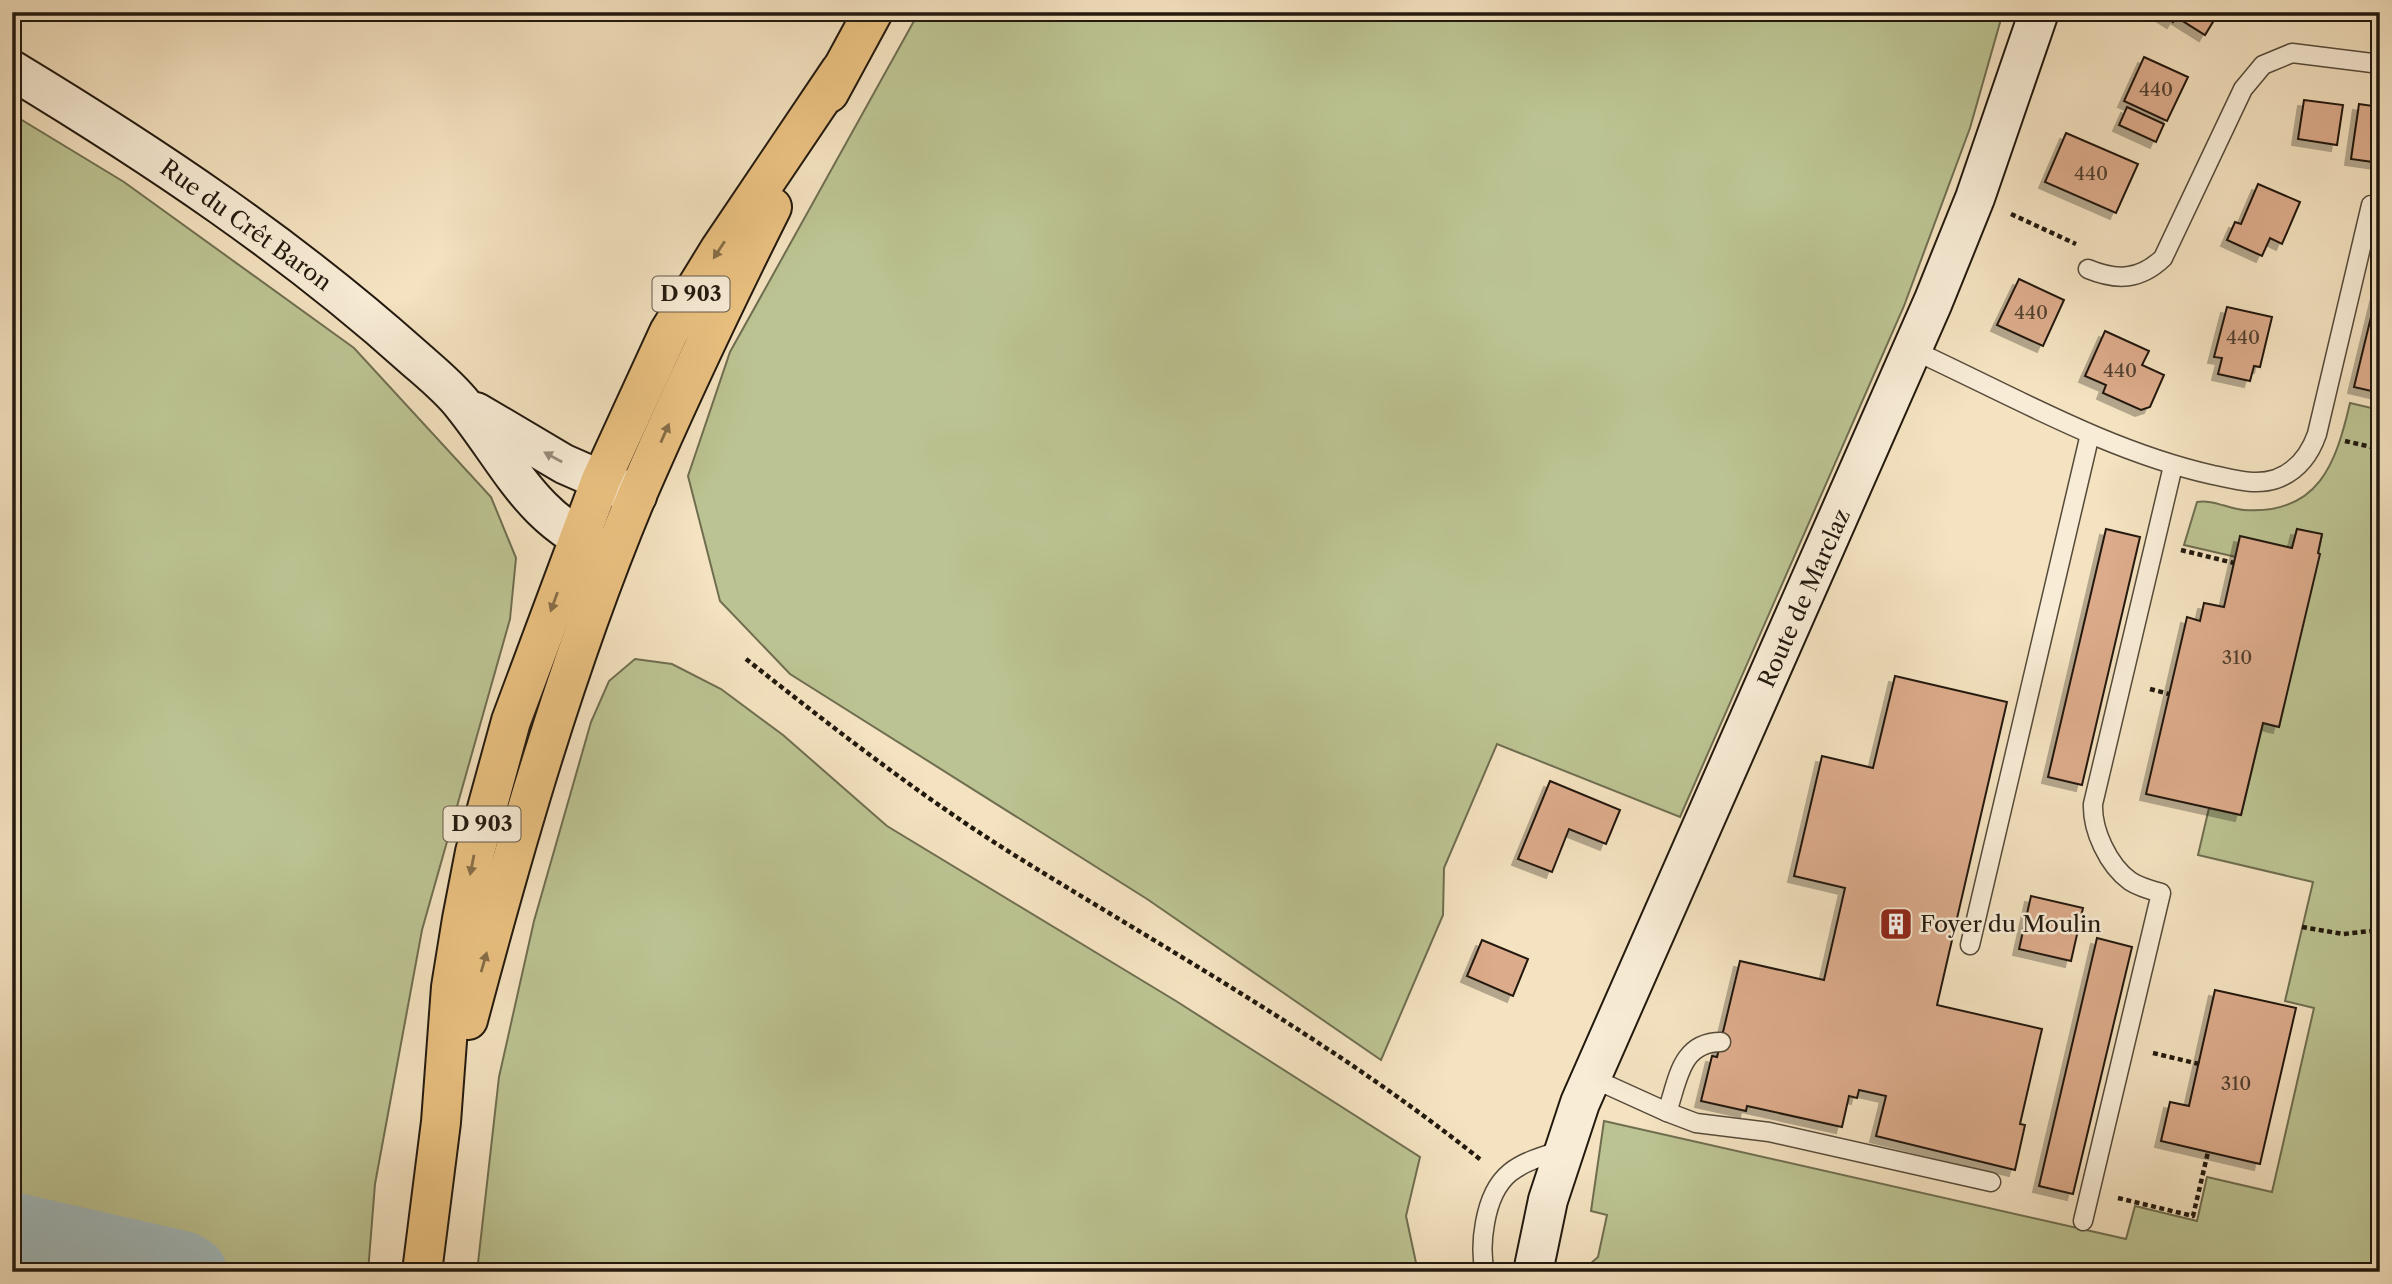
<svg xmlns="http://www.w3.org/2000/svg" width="2392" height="1284" font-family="'Libre Caslon Text',serif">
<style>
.green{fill:#bcc392;stroke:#6f6e50;stroke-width:2}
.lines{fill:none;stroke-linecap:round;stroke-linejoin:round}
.river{stroke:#a1bbbe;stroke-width:72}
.building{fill:#dcab8b;stroke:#22190e;stroke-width:2;filter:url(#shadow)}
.lane-casing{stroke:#564b3a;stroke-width:21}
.secondary-casing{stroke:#22190e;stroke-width:42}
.primary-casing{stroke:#22190e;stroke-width:42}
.path{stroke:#22190e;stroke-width:4.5;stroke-dasharray:5 3.5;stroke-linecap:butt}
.lane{stroke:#f8ecd6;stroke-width:18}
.secondary{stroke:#f8ecd6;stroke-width:38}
.primary{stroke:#eac180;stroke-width:38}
.oneway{fill:#866d47}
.oneway2{fill:#988d7c}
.labels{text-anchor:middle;stroke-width:5;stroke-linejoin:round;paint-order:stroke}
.number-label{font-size:19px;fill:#503e2d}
.shield{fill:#f8ecd6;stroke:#62584a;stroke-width:2}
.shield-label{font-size:21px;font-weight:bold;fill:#22190e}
.street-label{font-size:23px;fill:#22190e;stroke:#f8ecd6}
.poi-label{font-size:23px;fill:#22190e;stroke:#f8ecd6;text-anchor:start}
</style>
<defs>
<filter id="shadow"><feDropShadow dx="-6" dy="6" stdDeviation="0" flood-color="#0004"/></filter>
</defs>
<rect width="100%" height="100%" fill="#f4e2c0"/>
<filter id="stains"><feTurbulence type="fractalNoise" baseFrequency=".00286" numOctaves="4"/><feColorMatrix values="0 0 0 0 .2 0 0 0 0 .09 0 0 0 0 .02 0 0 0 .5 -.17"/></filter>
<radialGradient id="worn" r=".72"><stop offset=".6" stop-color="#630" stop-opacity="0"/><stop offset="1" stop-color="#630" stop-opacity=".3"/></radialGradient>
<g class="green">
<polygon points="919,12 2003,12 1970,128 1904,306 1680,817 1497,744 1444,868 1443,915 1381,1060 1147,899 790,674 720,601 688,476 730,352"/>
<polygon points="12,114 124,182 354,348 491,497 516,558 510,619 422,930 375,1184 368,1272 12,1272"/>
<path d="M2350 403 2380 410V1272H2271L2231 1263 2229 1272H1581L1598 1257 1607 1215 1591 1211 1604 1121 2126 1239 2135 1206 2197 1221 2207 1177 2272 1192 2314 1008 2285 1001 2313 882 2198 855 2209 808 2241 815 2263 723 2279 727 2322 535 2297 529 2292 548 2236 557 2184 545 2197 502C2212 499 2229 509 2244 510 2319 515 2336 463 2350 403Z"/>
<polygon points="635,659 672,664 721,689 783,735 887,826 1176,1001 1420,1157 1406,1216 1418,1272 477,1272 499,1077 534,921 591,722 609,681"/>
</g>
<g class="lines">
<polyline class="river" points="12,1228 183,1267 191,1272"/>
</g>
<g class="building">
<polygon points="2157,12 2219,12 2205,35 2176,17 2173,22"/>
<polygon points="2144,57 2188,77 2167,121 2124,101"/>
<polygon points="2304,100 2343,105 2337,145 2298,139"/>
<polygon points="2359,104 2380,107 2380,163 2351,159"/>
<polygon points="2127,107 2164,124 2156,142 2119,125"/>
<polygon points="2066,133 2138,164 2116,213 2045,182"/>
<polygon points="2258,184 2300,202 2282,244 2270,238 2262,256 2227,240 2235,222 2241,224"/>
<polygon points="2019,279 2064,300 2043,346 1997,325"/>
<polygon points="2380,280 2380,393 2354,387"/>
<polygon points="2227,307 2272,317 2260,367 2254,366 2250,381 2218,374 2222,358 2214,357"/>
<polygon points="2105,331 2149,351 2142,365 2164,375 2150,407 2141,410 2103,393 2106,385 2085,376"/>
<polygon points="2106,529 2140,537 2082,785 2048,777"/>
<polygon points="2297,529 2322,534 2318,553 2320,554 2279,727 2263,723 2241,815 2146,794 2187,617 2200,621 2204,603 2224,607 2240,536 2292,548"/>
<polygon points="1895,676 2007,702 1937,1005 2042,1029 2020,1124 2025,1125 2015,1170 1876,1136 1886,1096 1859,1090 1857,1098 1849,1096 1842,1127 1747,1106 1746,1111 1701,1101 1712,1056 1717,1057 1740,961 1824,980 1845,888 1794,876 1822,756 1873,768"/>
<polygon points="1550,781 1620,810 1606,844 1569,829 1552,872 1518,859"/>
<polygon points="2031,896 2083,908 2071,961 2019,949"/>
<polygon points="2097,938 2132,947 2073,1194 2039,1186"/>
<polygon points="1482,940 1528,959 1513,996 1467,976"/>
<polygon points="2215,990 2296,1008 2260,1164 2161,1141 2170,1102 2189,1106"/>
</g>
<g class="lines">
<defs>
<g id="lane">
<path d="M2088 269C2117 281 2140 280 2163 258L2243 89 2263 65 2292 53 2380 64"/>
<path d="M1913 350C2011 395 2107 451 2213 475 2233 479 2255 486 2276 479 2298 471 2310 454 2317 434L2371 205"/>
<polyline points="1970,945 2090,434"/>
<path d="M1592 1078 1667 1112C1678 1081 1680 1042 1721 1042"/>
<polyline points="1667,1112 1696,1123 1769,1132 1991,1182"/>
<path d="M2083 1221 2161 893C2150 890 2139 887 2130 881 2108 865 2092 830 2093 804L2173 466"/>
<path d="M1485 1272C1481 1255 1482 1239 1485 1223 1494 1172 1517 1164 1562 1150"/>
</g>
<g id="secondary">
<path d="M12 70C154 156 289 246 413 357 430 372 449 387 463 405 511 465 532 522 609 552"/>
<polyline points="476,412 564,464 637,496"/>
<polyline points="1533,1272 1548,1200 1580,1103 1933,302 1975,198 2039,12"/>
</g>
<g id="primary">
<polyline points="829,93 873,12"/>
<path d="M468 1020C515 843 566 665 637 495 679 398 725 301 772 207"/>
<polyline points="422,1272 441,1122 451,987 462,919 475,852 511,721 601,480 669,332 720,249 840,71"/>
</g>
</defs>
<use href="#lane" class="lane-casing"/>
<use href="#secondary" class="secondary-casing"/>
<use href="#primary" class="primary-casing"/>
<g class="path">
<polyline points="2011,214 2076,244"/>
<polyline points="2345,441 2380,449"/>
<polyline points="2181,550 2234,563"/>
<path d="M746 659C832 727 919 795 1011 853 1170 952 1334 1042 1481 1160"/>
<polyline points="2150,689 2169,694"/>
<polyline points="2302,927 2343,934 2380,930"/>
<polyline points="2153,1053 2199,1064"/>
<polyline points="2118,1198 2193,1216 2208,1152"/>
</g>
<use href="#lane" class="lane"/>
<use href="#secondary" class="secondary"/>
<use href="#primary" class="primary"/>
</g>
<defs><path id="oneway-solid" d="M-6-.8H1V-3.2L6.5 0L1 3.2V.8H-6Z" transform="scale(1.75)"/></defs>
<g class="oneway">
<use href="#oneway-solid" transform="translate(719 250) rotate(123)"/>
<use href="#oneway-solid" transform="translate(665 433) rotate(-66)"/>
<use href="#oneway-solid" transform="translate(554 602) rotate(110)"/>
<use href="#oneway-solid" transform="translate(472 865) rotate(101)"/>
<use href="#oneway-solid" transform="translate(484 962) rotate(-74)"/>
</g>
<use class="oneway2" href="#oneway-solid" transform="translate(553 457) rotate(-151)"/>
<defs>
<symbol id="building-square" viewBox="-11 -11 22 22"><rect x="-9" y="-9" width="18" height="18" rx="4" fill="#8f2418" stroke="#f8ecd6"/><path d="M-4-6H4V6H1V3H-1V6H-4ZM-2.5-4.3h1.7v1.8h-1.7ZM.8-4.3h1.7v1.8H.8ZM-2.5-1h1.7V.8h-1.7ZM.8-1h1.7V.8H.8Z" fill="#fff"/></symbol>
</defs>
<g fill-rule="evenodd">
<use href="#building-square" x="1877" y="905" width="38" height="38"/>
</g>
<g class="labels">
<g class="number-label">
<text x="2156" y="96">440</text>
<text x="2091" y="180">440</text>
<text x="2031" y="319">440</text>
<text x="2243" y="344">440</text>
<text x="2120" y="377">440</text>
<text x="2237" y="664">310</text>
<text x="2236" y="1090">310</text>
</g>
<g class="shield">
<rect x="652.5" y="276.5" width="77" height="35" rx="5"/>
<rect x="443.5" y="806.5" width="77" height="35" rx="5"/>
</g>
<g class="shield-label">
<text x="691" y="301">D 903</text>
<text x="482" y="831">D 903</text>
</g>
<g class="street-label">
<text transform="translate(246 225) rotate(36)" y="8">Rue du Crêt Baron</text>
<text transform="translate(1804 598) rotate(-66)" y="8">Route de Marclaz</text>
</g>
<g class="poi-label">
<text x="1920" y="932">Foyer du Moulin</text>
</g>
</g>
<rect width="2392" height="1284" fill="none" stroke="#f4e2c0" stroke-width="42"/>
<rect x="14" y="14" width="2364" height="1256" fill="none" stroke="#22190e" stroke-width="3.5"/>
<rect x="21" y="21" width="2350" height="1242" fill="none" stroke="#22190e" stroke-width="2"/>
<rect width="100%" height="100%" filter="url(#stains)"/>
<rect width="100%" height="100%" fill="url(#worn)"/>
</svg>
